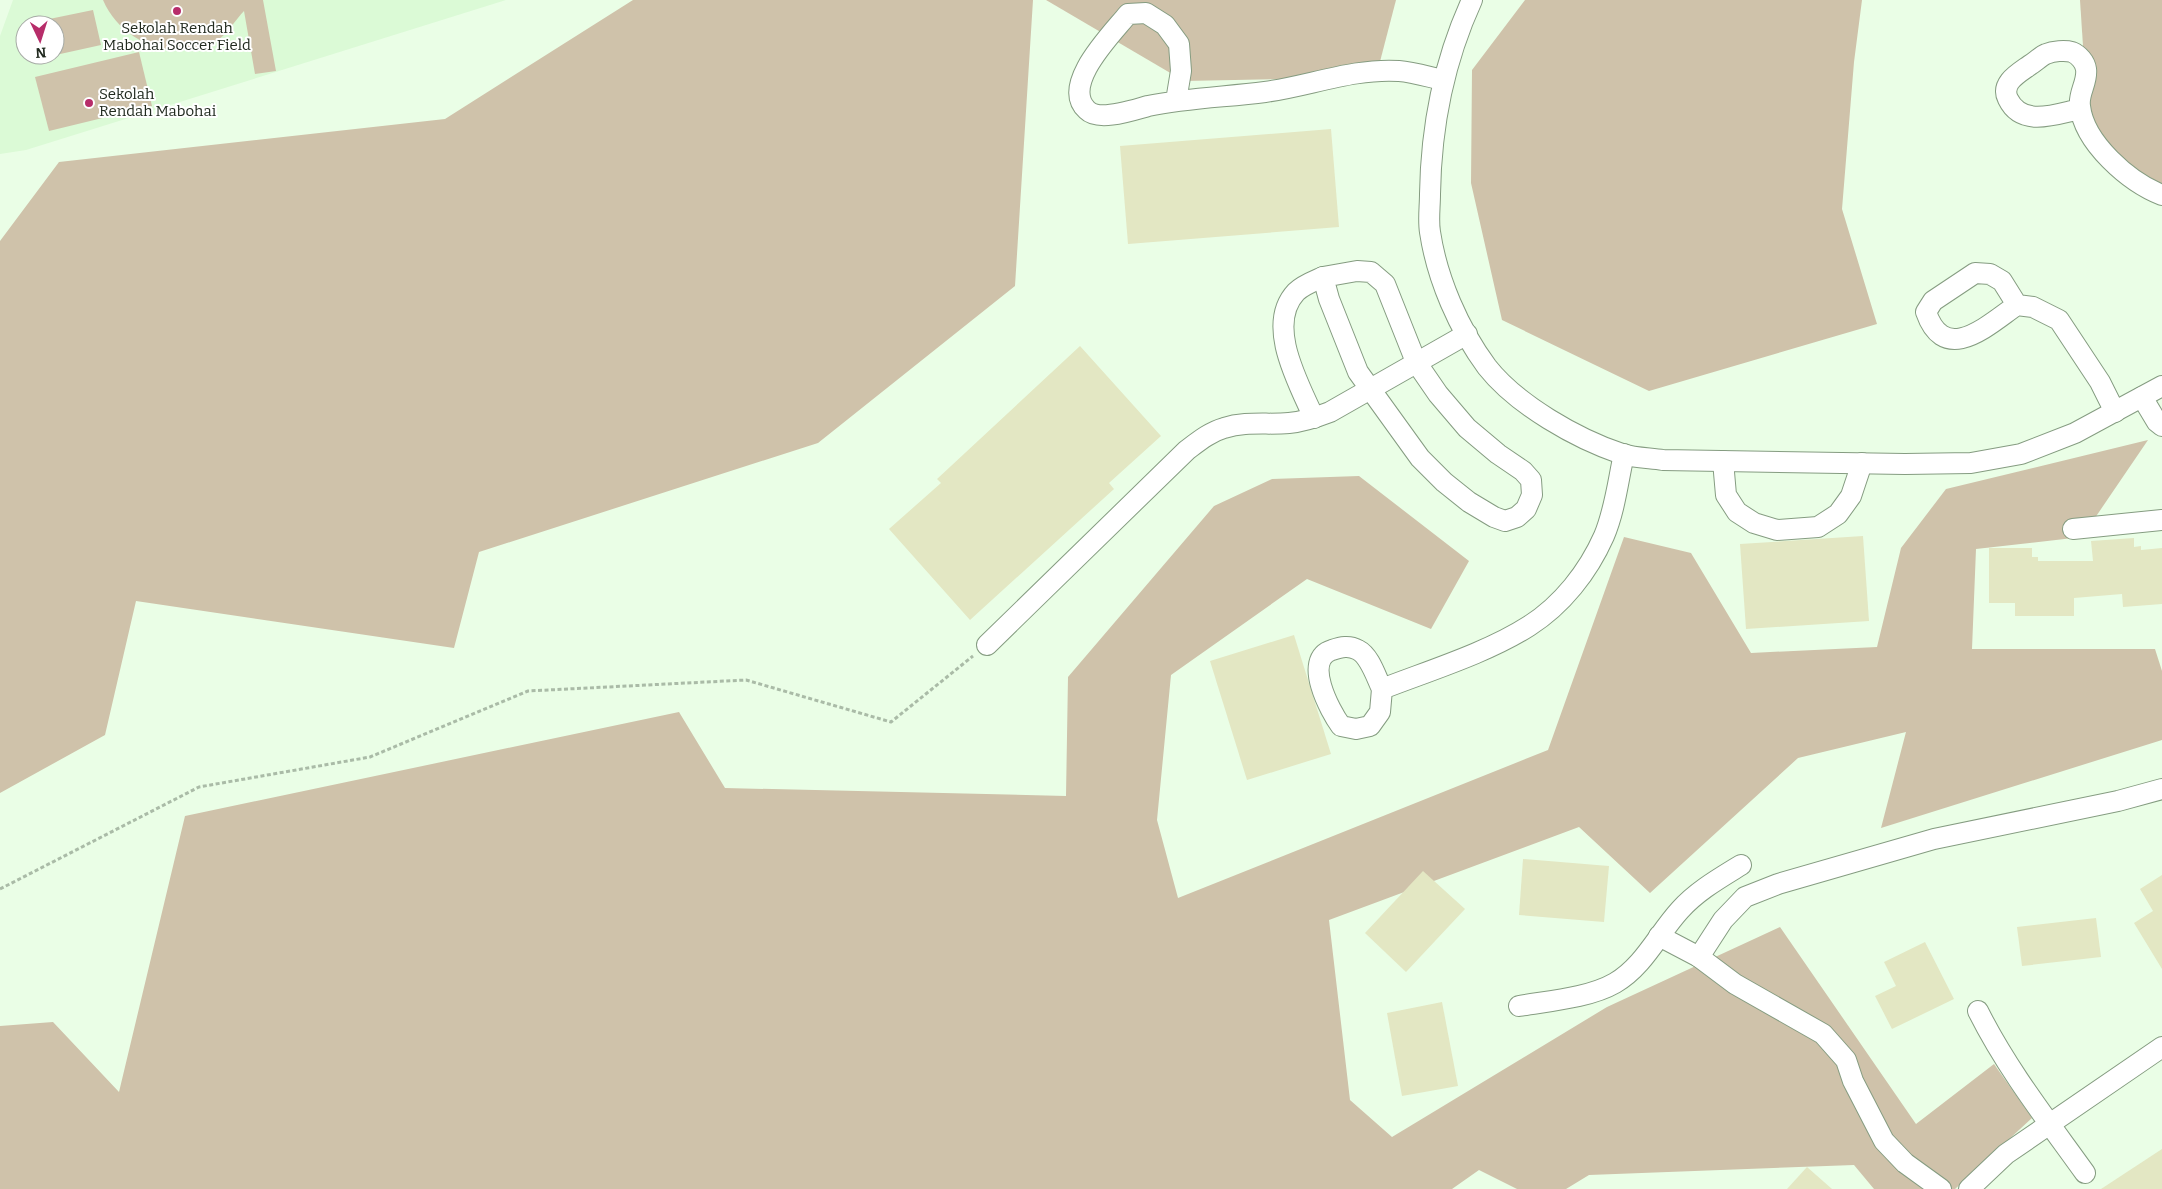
<svg xmlns="http://www.w3.org/2000/svg" width="2162" height="1189" font-family="Bitter,serif">
<style>
.built{fill:#dbfad6;fill-rule:evenodd}
.green{fill:#cfc2aa}
.building{fill:#e3e7c3}
.lines{fill:none;stroke-linecap:round;stroke-linejoin:round}
.minor-casing{stroke:#859c81;stroke-width:22}
.path{stroke:#aabba7;stroke-width:3;stroke-dasharray:4 2.5;stroke-linecap:butt}
.minor{stroke:#fff;stroke-width:20}
.poi-dot{fill:#b72d6a;stroke:#fff;stroke-width:2}
.labels{text-anchor:middle;stroke-width:4;stroke-linejoin:round;paint-order:stroke}
.poi-label{font-size:15px;fill:#212a1f;stroke:#fff}
</style>
<rect width="100%" height="100%" fill="#eafee6"/>
<path class="built" d="M13 0H506L26 150 0 154V36ZM25 25H55V55H25Z"/>
<g class="green">
<path d="M103 0H263L276 71 255 74 244 11C236 19 228 33 219 39 176 64 122 44 103 0Z"/>
<polygon points="633,0 1033,0 1015,286 818,443 479,552 454,648 136,601 105,735 0,793 0,241 59,162 445,119"/>
<polygon points="1046,0 1396,0 1376,77 1184,81"/>
<polygon points="1525,0 1862,0 1854,62 1842,209 1877,324 1649,391 1502,320 1471,183 1472,70"/>
<polygon points="2080,0 2162,0 2162,188 2090,153"/>
<polygon points="93,10 101,45 33,60 31,55 55,55 55,25 25,24"/>
<polygon points="139,52 152,106 49,131 35,77"/>
<polygon points="2148,440 2082,537 1976,549 1972,649 2155,649 2162,671 2162,740 1881,828 1906,732 1798,758 1650,893 1579,827 1329,920 1350,1100 1392,1137 1607,1007 1780,927 1916,1124 1994,1064 2032,1118 1955,1189 1874,1189 1854,1165 1589,1175 1566,1189 1517,1189 1479,1170 1452,1189 0,1189 0,1026 53,1022 119,1092 185,816 679,712 725,788 1066,796 1068,677 1214,506 1272,479 1359,476 1469,561 1431,629 1307,579 1171,675 1157,820 1178,898 1548,750 1624,537 1691,553 1751,653 1877,647 1901,548 1946,489"/>
</g>
<g class="building">
<polygon points="1331,129 1339,227 1128,244 1120,146"/>
<polygon points="1080,346 1161,436 1109,483 1114,489 970,620 889,529 941,483 937,479"/>
<polygon points="1863,536 1869,621 1746,629 1740,544"/>
<polygon points="2134,538 2134,547 2141,546 2141,550 2162,548 2162,604 2123,607 2122,594 2074,598 2074,616 2015,616 2015,603 1989,603 1989,548 2032,548 2032,557 2038,557 2038,561 2093,561 2091,541"/>
<polygon points="1294,635 1331,754 1247,780 1210,661"/>
<polygon points="1523,859 1609,866 1604,922 1519,915"/>
<polygon points="1423,871 1465,909 1406,972 1365,933"/>
<polygon points="2162,875 2162,969 2134,923 2153,911 2140,889"/>
<polygon points="2096,918 2101,957 2022,966 2017,927"/>
<polygon points="1925,942 1954,999 1892,1029 1875,996 1896,986 1884,962"/>
<polygon points="1442,1002 1458,1086 1402,1096 1387,1013"/>
<polygon points="2162,1149 2162,1189 2101,1189"/>
<polygon points="1807,1167 1832,1189 1787,1189"/>
</g>
<g class="lines">
<defs>
<g id="minor">
<path d="M1472 0C1444 61 1431 127 1430 194 1430 207 1428 220 1430 232 1437 279 1459 329 1487 367 1517 405 1577 439 1622 454 1635 458 1650 458 1663 460L1905 464 1971 463 2021 454 2075 433 2162 386"/>
<path d="M1176 101 1181 71 1179 44 1165 25 1146 13 1128 14C1112 34 1060 85 1087 110 1099 122 1133 110 1148 106 1187 98 1226 97 1265 92 1309 86 1354 68 1399 71 1413 72 1429 77 1443 80"/>
<path d="M2080 109C2056 114 2022 128 2008 99 2000 83 2019 73 2030 65 2035 62 2041 56 2046 54 2053 51 2065 50 2072 52 2079 55 2085 62 2086 69 2088 82 2078 93 2080 106 2084 143 2129 182 2162 195"/>
<polygon points="1357,271 1371,272 1385,284 1416,362 1438,394 1467,428 1498,454 1523,471 1531,480 1532,495 1526,509 1517,517 1505,521 1494,517 1469,502 1444,482 1420,458 1358,372 1329,299 1323,277"/>
<path d="M2017 305 2002 281 1990 274 1975 273 1933 301 1926 312C1945 367 1989 324 2017 305L2033 307 2059 320 2100 382 2115 412"/>
<polyline points="2142,397 2157,422 2162,426"/>
<path d="M1314 418C1299 384 1265 325 1296 292 1303 285 1314 281 1323 277"/>
<polyline points="1723,461 1726,495 1737,512 1754,523 1777,530 1818,527 1838,514 1851,496 1862,463"/>
<polyline points="2073,529 2162,520"/>
<path d="M987 645 1187 450C1199 441 1210 432 1224 428 1246 421 1267 425 1289 423 1303 422 1317 417 1330 412L1467 334"/>
<path d="M1382 689C1376 677 1370 656 1358 650 1349 645 1341 647 1332 650 1302 659 1330 711 1341 726L1356 729 1370 726 1380 712 1382 689C1428 671 1487 653 1529 626 1562 605 1588 572 1604 536 1615 510 1618 481 1624 454"/>
<polyline points="1659,936 1699,957 1735,984 1823,1034 1846,1060 1853,1081 1884,1141 1905,1163 1941,1189"/>
<polyline points="1699,957 1723,920 1745,897 1778,884 1934,839 2118,801 2162,789"/>
<path d="M1519 1006C1548 1001 1589 998 1615 983 1644 966 1658 934 1680 910 1697 891 1720 878 1741 865"/>
<path d="M1978 1011C2007 1069 2047 1120 2085 1173"/>
<polyline points="1969,1189 2006,1154 2162,1047"/>
</g>
</defs>
<use href="#minor" class="minor-casing"/>
<polyline class="path" points="0,889 199,787 370,757 528,691 746,680 891,722 973,656"/>
<use href="#minor" class="minor"/>
</g>
<g class="poi-dot">
<circle cx="177" cy="11" r="5"/>
<circle cx="89" cy="103" r="5"/>
</g>
<g class="labels">
<g class="poi-label">
<text x="177" y="33">Sekolah Rendah<tspan x="177" dy="17">Mabohai Soccer Field</tspan></text>
<text x="99" y="99" text-anchor="start">Sekolah<tspan x="99" dy="17">Rendah Mabohai</tspan></text>
</g>
</g>
<g transform="translate(40 40) rotate(176)"><circle r="24" fill="#ffffff" stroke="#a6aaa5"/>
<path d="M0-4L9 19L0 12L-9 19Z" fill="#b72d6a"/>
<text y="-8" font-size="14" font-weight="bold" text-anchor="middle" fill="#212a1f">N</text>
</g>
</svg>
